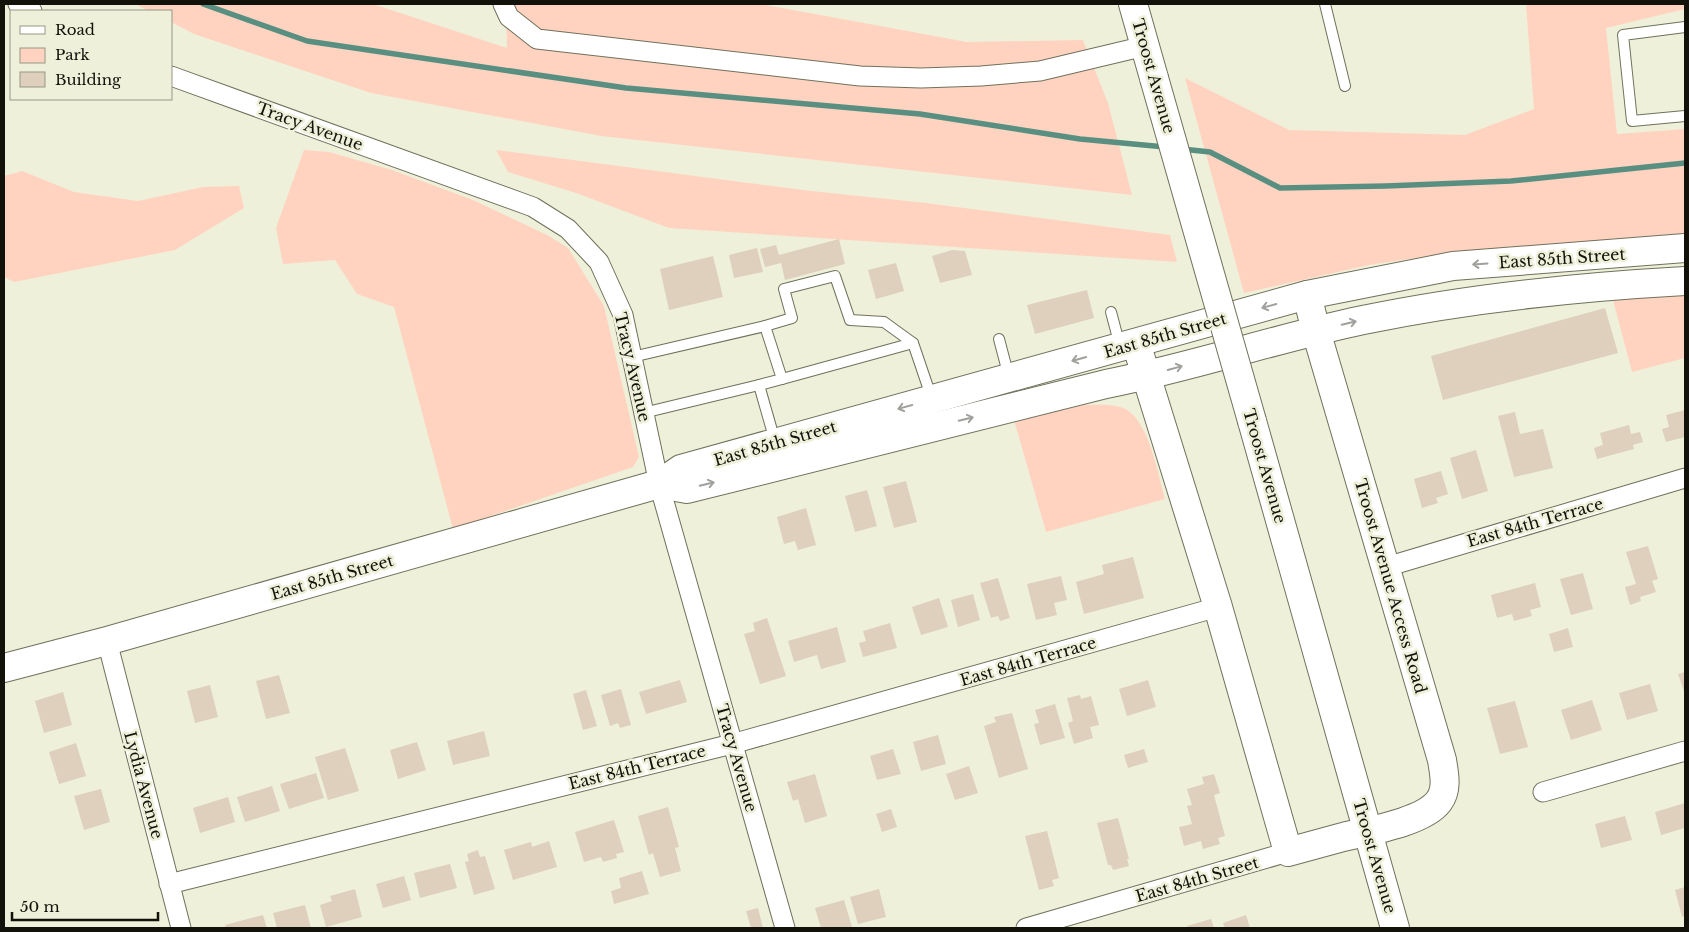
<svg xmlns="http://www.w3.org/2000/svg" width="1689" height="932" font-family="'Libre Baskerville',serif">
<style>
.green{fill:#ffd3c0}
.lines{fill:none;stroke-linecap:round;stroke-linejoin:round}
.stream{stroke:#598f80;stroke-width:5.5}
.building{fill:#ded0bc}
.lane-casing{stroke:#6f715c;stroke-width:12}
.street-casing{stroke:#6f715c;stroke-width:21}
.secondary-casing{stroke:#6f715c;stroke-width:30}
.lane{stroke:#fff;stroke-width:10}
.street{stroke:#fff;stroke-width:19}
.secondary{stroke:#fff;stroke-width:28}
.secondary-bridge-casing{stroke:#6f715c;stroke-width:30;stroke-linecap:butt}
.secondary-bridge{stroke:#fff;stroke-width:28}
.oneway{stroke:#a0a09d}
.labels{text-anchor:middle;stroke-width:5;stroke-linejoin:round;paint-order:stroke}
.street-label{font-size:16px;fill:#12120a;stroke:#eef0d9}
</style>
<rect width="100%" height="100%" fill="#eef0d9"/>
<g class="green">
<polygon points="135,4 373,4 507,48 506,4 761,4 967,42 1083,40 1108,103 1132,195 601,136 371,93 194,34 171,22 171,11 149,11"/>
<polygon points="1526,4 1685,4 1685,9 1606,28 1617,134 1685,129 1685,238 1463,251 1369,265 1244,293 1185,78 1289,130 1465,135 1534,109"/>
<polygon points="304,150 329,152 392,170 473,200 549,236 568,248 604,306 639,457 633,467 453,529 394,307 357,294 335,260 283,264 276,228"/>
<polygon points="496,150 811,191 926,203 1170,235 1177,262 669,228 576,193 508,172"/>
<polygon points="22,171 74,192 138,201 203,187 239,186 244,208 175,250 14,282 4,277 4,176"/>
<polygon points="1685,294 1685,358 1632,372 1613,300"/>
<path d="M1085 405C1099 405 1119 403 1130 412 1150 429 1158 474 1165 499L1046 532 1014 420Z"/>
</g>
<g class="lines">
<g class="stream">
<polyline points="203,4 307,41 626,88 920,114 1080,139 1165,147"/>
<polyline points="1182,149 1210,152 1280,188 1386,186 1511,181 1685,163"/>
</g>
</g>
<g class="building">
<polygon points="839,239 845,264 785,280 781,263 765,267 760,249 776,245 779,255"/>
<polygon points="757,248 763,272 734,278 729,255"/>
<polygon points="952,250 965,251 972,275 940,283 932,256"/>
<polygon points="713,256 723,297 669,310 660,269"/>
<polygon points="896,263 904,291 876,299 868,270"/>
<polygon points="1087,290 1094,318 1035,334 1027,305"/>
<polygon points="1605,308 1618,353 1443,400 1431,356"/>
<polygon points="1685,410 1685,437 1666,442 1662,429 1669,427 1666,415"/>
<polygon points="1515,412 1520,434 1543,429 1553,468 1514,477 1498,416"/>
<polygon points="1629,425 1631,434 1640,432 1643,442 1633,445 1634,449 1597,459 1594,448 1603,445 1600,433"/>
<polygon points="1476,450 1488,491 1462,499 1450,458"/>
<polygon points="1441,471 1448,494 1436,498 1438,503 1422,508 1414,479"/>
<polygon points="906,481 917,522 894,528 883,487"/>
<polygon points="867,490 877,526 855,532 845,496"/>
<polygon points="806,508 816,545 798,550 795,541 784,544 777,517"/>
<polygon points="1648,546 1658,579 1652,581 1656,592 1640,597 1641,601 1630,605 1625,587 1636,584 1626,552"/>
<polygon points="1133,557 1144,598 1084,614 1076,582 1104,574 1102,565"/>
<polygon points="1583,573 1593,609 1571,615 1560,579"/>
<polygon points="1061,576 1067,600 1054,603 1057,615 1036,620 1027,584"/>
<polygon points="998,578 1010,618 1000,621 998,616 991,618 980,583"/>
<polygon points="1535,583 1541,607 1530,610 1532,616 1514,621 1512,614 1497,618 1491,595"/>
<polygon points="973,594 980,620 958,627 951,600"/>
<polygon points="939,598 948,627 921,635 912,607"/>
<polygon points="767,618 786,676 760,684 744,634 755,631 753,623"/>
<polygon points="890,623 897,648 863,657 859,643 866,641 863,631"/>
<polygon points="837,627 846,662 821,669 817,655 794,662 788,641"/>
<polygon points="1568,628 1573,647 1554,652 1549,634"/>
<polygon points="1685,672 1685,694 1678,674"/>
<polygon points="279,675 290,713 266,719 256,681"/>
<polygon points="680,680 687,702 646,714 639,692"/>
<polygon points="1148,680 1156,707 1127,716 1119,689"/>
<polygon points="1650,684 1658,711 1627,720 1619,693"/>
<polygon points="210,685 218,717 195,723 187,691"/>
<polygon points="621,689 631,725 620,728 618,723 610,726 601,695"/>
<polygon points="586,690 597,726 583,730 573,694"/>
<polygon points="63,692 72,725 44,733 35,701"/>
<polygon points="1080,695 1081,699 1091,696 1099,725 1090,727 1093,738 1074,744 1068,723 1073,721 1067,698"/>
<polygon points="1592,700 1602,730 1571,740 1561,710"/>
<polygon points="1515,701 1528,747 1500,754 1487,708"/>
<polygon points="1055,704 1065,738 1040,745 1034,724 1039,723 1035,710"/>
<polygon points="1012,713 1028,769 999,778 984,726 996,722 994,717"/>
<polygon points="484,731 490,756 453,765 447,741"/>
<polygon points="938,735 946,764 921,771 913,742"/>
<polygon points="417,742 426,770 398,779 390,750"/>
<polygon points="76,743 86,776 59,784 49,752"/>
<polygon points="345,748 359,791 328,800 315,757"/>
<polygon points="893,749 901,774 877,780 870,756"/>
<polygon points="1144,749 1148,762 1128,768 1124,755"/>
<polygon points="969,766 978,793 955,800 946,774"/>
<polygon points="316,773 324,798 289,809 280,784"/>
<polygon points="815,774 827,816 805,823 798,799 793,801 787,782"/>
<polygon points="1214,774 1220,793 1214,795 1225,836 1218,838 1220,844 1203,849 1201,841 1184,846 1179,827 1192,824 1187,806 1192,805 1187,789 1204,784 1202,777"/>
<polygon points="272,786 280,811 245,822 237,797"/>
<polygon points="101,789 110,822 84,830 74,796"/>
<polygon points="228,797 235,822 200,833 193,808"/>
<polygon points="1685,803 1685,828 1661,835 1655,812"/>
<polygon points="668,807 679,847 675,848 681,871 660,877 653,853 649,855 638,816"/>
<polygon points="891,809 897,827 882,832 876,814"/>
<polygon points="1625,816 1632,840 1601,848 1595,824"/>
<polygon points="1118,818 1129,859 1127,859 1129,866 1113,870 1111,865 1108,865 1097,823"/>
<polygon points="614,820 624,852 616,854 617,858 603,862 601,857 584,862 575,832"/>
<polygon points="1047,831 1059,878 1052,880 1054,886 1039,890 1025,836"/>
<polygon points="549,841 557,867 513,880 504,850 531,842 532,847"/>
<polygon points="478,850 480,857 485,856 495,889 474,895 465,862 469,861 467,854"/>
<polygon points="450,864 457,888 420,898 414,873"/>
<polygon points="642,871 649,894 614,904 611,891 621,888 619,878"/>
<polygon points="404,876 411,900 383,908 376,884"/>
<polygon points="1685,887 1685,916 1682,917 1675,890"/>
<polygon points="355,889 362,917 326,927 320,905 332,901 330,896"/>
<polygon points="879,889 886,917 858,924 850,897"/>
<polygon points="844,900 852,927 821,928 815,908"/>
<polygon points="305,905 311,928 277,928 273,913"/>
<polygon points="758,908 763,928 751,928 746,911"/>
<polygon points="263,915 267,928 226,928 225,925"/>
<polygon points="1246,915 1250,928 1225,928 1223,923"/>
<polygon points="1211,919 1214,928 1188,928 1187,926"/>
</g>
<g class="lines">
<defs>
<g id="lane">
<polyline points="1325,4 1345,86"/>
<polyline points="1685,27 1623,35 1632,121 1685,116"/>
<polyline points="1111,312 1120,346"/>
<polyline points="999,339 1009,377"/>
<polyline points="632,357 765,326"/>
<polyline points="782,379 913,343"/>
<polyline points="643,413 759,385"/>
<polyline points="775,441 759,385 782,379 765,326 792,318 784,289 835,276 850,320 884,322 913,343 932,399"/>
</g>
<g id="street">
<polyline points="18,4 32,11"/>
<polyline points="503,4 509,17 537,39 860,76 921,78 981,76 1040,71 1145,46"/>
<polyline points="171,76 533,207 568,229 599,262 623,315 659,484 785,928"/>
<polyline points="1386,567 1685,478"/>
<polyline points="107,641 181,928"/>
<polyline points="1543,792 1685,751"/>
<polyline points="169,884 732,744 1218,607"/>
<polyline points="1026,928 1288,852"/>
</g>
<g id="secondary">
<polyline points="1133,4 1154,78"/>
<path d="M1136 343 1218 607 1288 852C1306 847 1325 842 1343 837 1368 831 1424 822 1439 801 1448 789 1444 773 1442 760L1316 331 1307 295"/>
<polyline points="1252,421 1395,928"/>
<path d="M659 484 687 489 1106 384C1193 367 1277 338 1363 320 1469 298 1577 287 1685 281"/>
<polyline points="4,668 107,641 659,484 681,469 1307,295 1453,266 1685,248"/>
</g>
</defs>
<use href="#lane" class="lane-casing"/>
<use href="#street" class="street-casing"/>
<use href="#secondary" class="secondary-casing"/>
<use href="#lane" class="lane"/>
<use href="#street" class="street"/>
<use href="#secondary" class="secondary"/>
<defs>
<polyline id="secondary-bridge" points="1154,78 1252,421"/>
</defs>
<use href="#secondary-bridge" class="secondary-bridge-casing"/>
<use href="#secondary-bridge" class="secondary-bridge"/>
</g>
<defs><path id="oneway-shaft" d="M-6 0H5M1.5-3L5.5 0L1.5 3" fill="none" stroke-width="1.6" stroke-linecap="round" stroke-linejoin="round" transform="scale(1.25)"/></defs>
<g class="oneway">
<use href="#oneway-shaft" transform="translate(1480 264) rotate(176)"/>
<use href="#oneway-shaft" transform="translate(1269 306) rotate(165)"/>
<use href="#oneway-shaft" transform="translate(1349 323) rotate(-14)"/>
<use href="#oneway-shaft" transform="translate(1079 359) rotate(164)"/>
<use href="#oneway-shaft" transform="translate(1175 368) rotate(-15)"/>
<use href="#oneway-shaft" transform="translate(905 407) rotate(165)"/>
<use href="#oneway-shaft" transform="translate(966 419) rotate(-14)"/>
<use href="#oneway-shaft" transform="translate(707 484) rotate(-14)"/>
</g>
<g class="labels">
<g class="street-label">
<text transform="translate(1154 76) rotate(74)" y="6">Troost Avenue</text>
<text transform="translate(310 126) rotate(20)" y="6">Tracy Avenue</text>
<text transform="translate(1562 258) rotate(-4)" y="6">East 85th Street</text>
<text transform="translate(1165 335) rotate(-16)" y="6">East 85th Street</text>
<text transform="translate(633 367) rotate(77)" y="6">Tracy Avenue</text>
<text transform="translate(775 443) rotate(-16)" y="6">East 85th Street</text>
<text transform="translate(1265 466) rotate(74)" y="6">Troost Avenue</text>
<text transform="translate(1535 522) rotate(-16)" y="6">East 84th Terrace</text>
<text transform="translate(332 577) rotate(-16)" y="6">East 85th Street</text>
<text transform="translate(1391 586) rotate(74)" y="6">Troost Avenue Access Road</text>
<text transform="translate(1028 661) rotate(-16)" y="6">East 84th Terrace</text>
<text transform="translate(737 758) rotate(74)" y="6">Tracy Avenue</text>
<text transform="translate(637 767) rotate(-14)" y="6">East 84th Terrace</text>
<text transform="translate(144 785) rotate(75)" y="6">Lydia Avenue</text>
<text transform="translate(1375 856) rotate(74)" y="6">Troost Avenue</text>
<text transform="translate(1197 879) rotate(-16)" y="6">East 84th Street</text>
</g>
</g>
<rect width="1689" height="932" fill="none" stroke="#12120a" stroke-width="10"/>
<rect x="10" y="10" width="162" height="90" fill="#eef0d9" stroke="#969786"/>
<rect x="20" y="26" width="25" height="8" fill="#ffffff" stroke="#969786"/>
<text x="55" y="35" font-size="15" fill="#12120a">Road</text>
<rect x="20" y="48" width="25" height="15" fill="#ffd3c0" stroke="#969786"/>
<text x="55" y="60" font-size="15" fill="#12120a">Park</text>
<rect x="20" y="72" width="25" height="15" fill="#ded0bc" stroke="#969786"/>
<text x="55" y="85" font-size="15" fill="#12120a">Building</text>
<path d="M12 912v8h146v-8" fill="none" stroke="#12120a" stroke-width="2.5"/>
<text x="20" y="912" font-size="15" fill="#12120a" stroke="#eef0d9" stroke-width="4" paint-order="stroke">50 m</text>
</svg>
